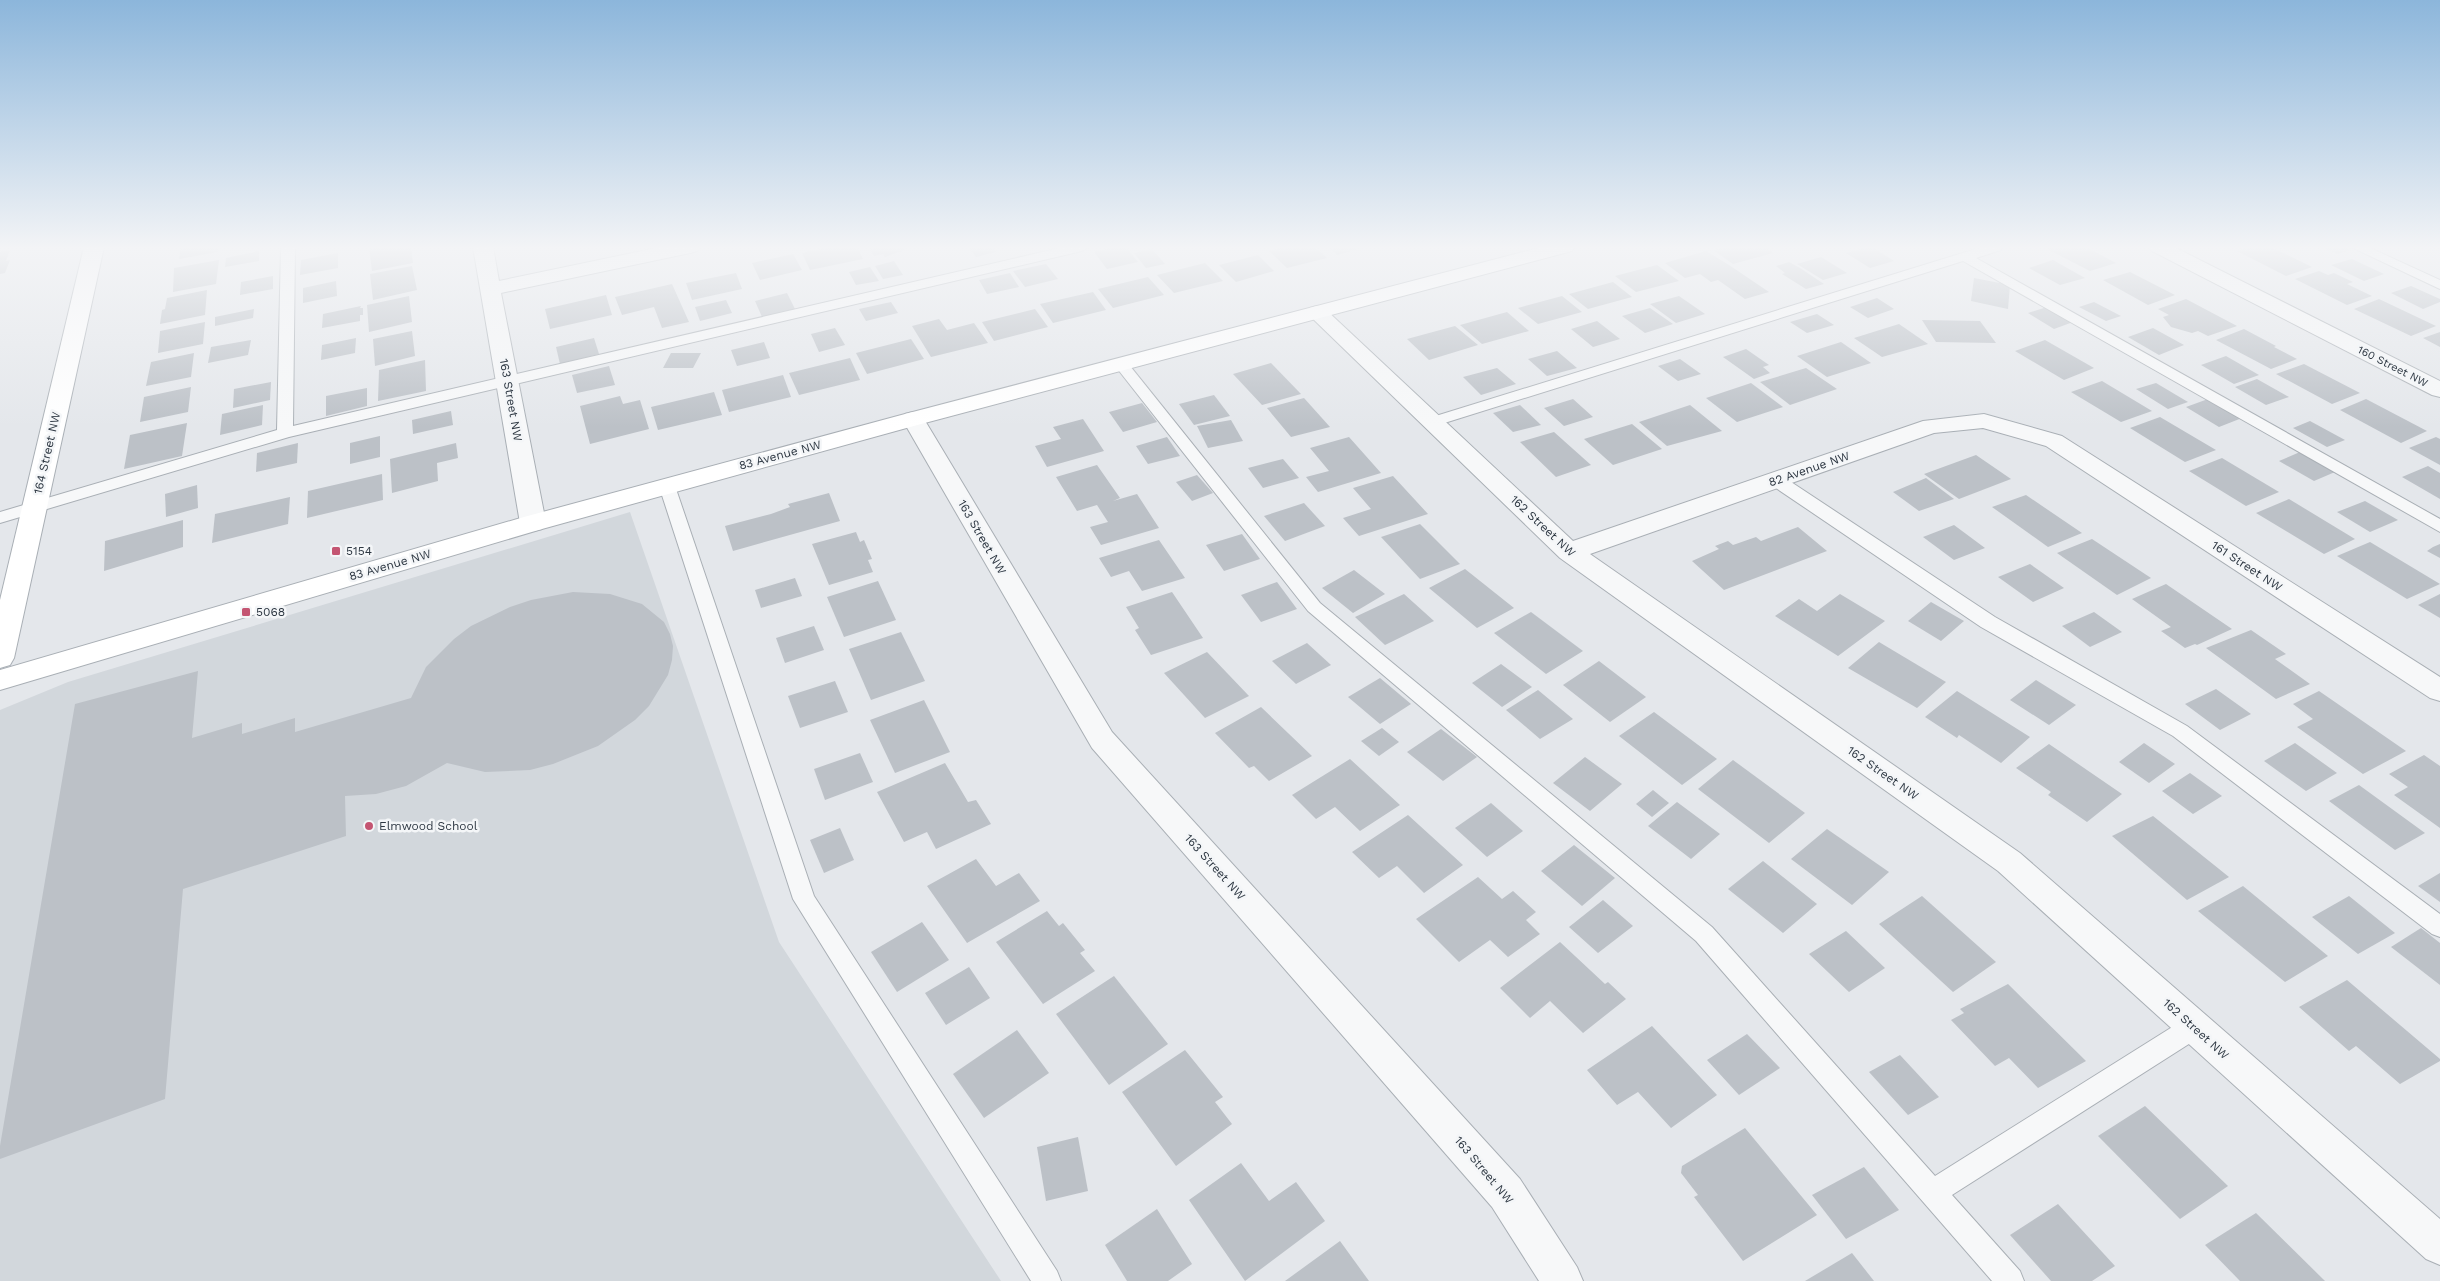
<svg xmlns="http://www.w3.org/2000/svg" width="2440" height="1281" font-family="'Work Sans',sans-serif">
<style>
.built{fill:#d2d7dc}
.building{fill:#bcc1c7}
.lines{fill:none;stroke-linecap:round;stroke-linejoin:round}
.lane-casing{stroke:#a9afb5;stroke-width:2}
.street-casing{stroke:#a9afb5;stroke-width:2}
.secondary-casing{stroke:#a9afb5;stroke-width:2}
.lane{fill:#f7f8f9;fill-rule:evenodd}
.street{fill:#f7f8f9;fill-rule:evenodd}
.secondary{fill:#fff;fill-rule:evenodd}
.poi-dot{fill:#c45572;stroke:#f4f6f8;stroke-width:2}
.labels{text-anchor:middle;stroke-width:5;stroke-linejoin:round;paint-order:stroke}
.far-street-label{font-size:11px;fill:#2d3742;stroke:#f4f6f8}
.street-label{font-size:12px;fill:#2d3742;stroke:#f4f6f8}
.poi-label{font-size:12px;fill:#2d3742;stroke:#f4f6f8;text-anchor:start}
</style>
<rect width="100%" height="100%" fill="#e4e7eb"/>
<polygon class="built" points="630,512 779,942 1001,1281 0,1281 0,710 68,682"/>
<g class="building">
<polygon points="181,247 219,247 218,252 179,259"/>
<polygon points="369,247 411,247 413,263 372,271"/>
<polygon points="828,247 857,247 863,259 810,270 802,253"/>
<polygon points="869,247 910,247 910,248 885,257 883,254 874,256"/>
<polygon points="968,247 992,247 996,252 976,257"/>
<polygon points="1115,247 1126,247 1138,262 1107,269 1094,252"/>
<polygon points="1284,247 1315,247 1327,258 1287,268 1269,251"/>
<polygon points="1329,247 1363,247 1363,248 1337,255"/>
<polygon points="1724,247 1765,247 1773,253 1733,264 1713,250"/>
<polygon points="1866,247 1872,247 1894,261 1870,268 1846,253"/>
<polygon points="2052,247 2086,247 2116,263 2090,271 2047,249"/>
<polygon points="2250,247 2271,247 2312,267 2286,276 2237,251"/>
<polygon points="2322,247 2343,247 2349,250 2338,254"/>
<polygon points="1152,249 1165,264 1146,268 1134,253"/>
<polygon points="10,250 6,261 10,260 5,273 0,274 0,252"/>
<polygon points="259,251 259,261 225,267 226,258"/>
<polygon points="1706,251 1729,265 1769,292 1745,299 1718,280 1711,282 1700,274 1685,278 1665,263"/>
<polygon points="338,253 338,268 300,275 301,260"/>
<polygon points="793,254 802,270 760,280 752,263"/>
<polygon points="1258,255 1274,271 1236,282 1219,265"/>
<polygon points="1821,257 1847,273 1823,280 1797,264"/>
<polygon points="2352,259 2384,274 2364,281 2331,265"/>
<polygon points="219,260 216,284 173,292 174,268"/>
<polygon points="2053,260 2085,278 2060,285 2029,268"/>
<polygon points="894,261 903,275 883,279 875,266"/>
<polygon points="1789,262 1800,268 1824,284 1806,289 1782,274 1785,273 1776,266"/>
<polygon points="1205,263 1223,281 1174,293 1157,275"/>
<polygon points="1046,264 1058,279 1025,287 1013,271"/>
<polygon points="1657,265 1679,281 1636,292 1615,276"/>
<polygon points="412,266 417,290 373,300 370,274"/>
<polygon points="870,267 879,281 856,285 849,272"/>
<polygon points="2319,271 2328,275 2334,273 2353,282 2347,284 2372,296 2347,305 2295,279"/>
<polygon points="2130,272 2175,295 2148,305 2103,280"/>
<polygon points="736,273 742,289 692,300 686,283"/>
<polygon points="1010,273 1019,287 987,294 979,280"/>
<polygon points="273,276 273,289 240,295 241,282"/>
<polygon points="1148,277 1164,295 1113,308 1098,289"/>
<polygon points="1974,278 2010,285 2008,309 1971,301"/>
<polygon points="336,281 337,296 303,303 303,288"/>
<polygon points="1613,282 1632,297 1588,309 1569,294"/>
<polygon points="672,284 689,322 662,328 654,307 622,315 615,297"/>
<polygon points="2411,286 2440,299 2440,302 2423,309 2391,293"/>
<polygon points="207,290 205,315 160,324 162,310 165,309 167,298"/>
<polygon points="1093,292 1106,310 1053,323 1040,304"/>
<polygon points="787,293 795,309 762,317 755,301"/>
<polygon points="606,295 612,315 550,329 545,309"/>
<polygon points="409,296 412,322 369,332 367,305"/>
<polygon points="1562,296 1582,312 1538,324 1518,308"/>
<polygon points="1679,296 1705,314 1676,323 1650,304"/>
<polygon points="1877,298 1894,309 1868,318 1850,307"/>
<polygon points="2186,299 2237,326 2208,336 2198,331 2192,333 2171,327 2163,317 2169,315 2158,309"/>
<polygon points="2379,299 2436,326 2411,336 2354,309"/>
<polygon points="726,300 732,313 700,321 695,307"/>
<polygon points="891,302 898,313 866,321 859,309"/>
<polygon points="2094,302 2121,316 2106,321 2079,307"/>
<polygon points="361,306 360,308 363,308 363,315 360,315 360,321 322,328 323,314"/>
<polygon points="2047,307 2073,322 2054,329 2028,313"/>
<polygon points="1650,308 1673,324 1645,333 1622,316"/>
<polygon points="254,309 253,318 215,326 215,317"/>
<polygon points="1035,309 1048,327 994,341 982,322"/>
<polygon points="1507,312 1529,331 1482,344 1460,325"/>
<polygon points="1817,314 1834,325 1807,333 1790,322"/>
<polygon points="939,319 947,330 974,323 988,343 931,357 912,326"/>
<polygon points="1922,320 1980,321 1996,343 1936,342"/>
<polygon points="1597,321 1620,339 1593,347 1571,329"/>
<polygon points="205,322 203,344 158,353 160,331"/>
<polygon points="1899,324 1928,344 1882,357 1854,338"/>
<polygon points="1455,326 1478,345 1429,360 1407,339"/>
<polygon points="835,328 845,345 819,352 811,334"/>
<polygon points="2153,328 2184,345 2159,355 2128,337"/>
<polygon points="2244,329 2276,346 2274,347 2297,359 2271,369 2216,340"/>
<polygon points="412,331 415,356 375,366 373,339"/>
<polygon points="2440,332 2440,347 2423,338"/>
<polygon points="356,338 355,353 321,360 322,345"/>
<polygon points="594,338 599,354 560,364 556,347"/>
<polygon points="911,339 924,359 867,374 856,353"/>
<polygon points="251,340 248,355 208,363 211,347"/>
<polygon points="2045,340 2094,368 2064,380 2015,351"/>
<polygon points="764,342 770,358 737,366 731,350"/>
<polygon points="1841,342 1871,363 1827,377 1797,356"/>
<polygon points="1746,349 1769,365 1763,367 1770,373 1754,379 1723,357"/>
<polygon points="1557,351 1577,368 1547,376 1528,359"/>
<polygon points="194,353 191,377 146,386 151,362"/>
<polygon points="671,353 701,353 693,368 663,368"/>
<polygon points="2226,356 2259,375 2234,384 2201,365"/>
<polygon points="850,358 860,380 799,395 789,373"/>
<polygon points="1680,359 1701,374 1678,381 1658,366"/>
<polygon points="425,360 426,391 378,401 379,370"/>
<polygon points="1271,363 1301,394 1262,405 1233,374"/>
<polygon points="2304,364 2360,393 2332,404 2276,374"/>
<polygon points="609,366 615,385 577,393 572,375"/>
<polygon points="1497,368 1516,384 1481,395 1463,377"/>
<polygon points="1806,368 1837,389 1790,405 1760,382"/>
<polygon points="783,375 791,397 729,412 722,390"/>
<polygon points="2257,379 2289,397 2266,405 2235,387"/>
<polygon points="2102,381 2152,411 2121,422 2071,392"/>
<polygon points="271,382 270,400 233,408 234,389"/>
<polygon points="1751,383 1783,407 1737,422 1706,398"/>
<polygon points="2156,383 2188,402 2168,409 2136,389"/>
<polygon points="191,387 188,412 140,422 144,397"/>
<polygon points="367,388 367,406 326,416 326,396"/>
<polygon points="714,392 722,415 658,430 651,407"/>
<polygon points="1214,395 1230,416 1194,425 1179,404"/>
<polygon points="620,396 623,404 640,400 649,429 590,444 580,406"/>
<polygon points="1304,398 1330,427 1291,437 1267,408"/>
<polygon points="1573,399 1593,417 1564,426 1544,408"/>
<polygon points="2208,399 2242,418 2219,427 2186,407"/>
<polygon points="2366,399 2427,431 2401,443 2340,410"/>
<polygon points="1142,403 1157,422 1123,432 1109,412"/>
<polygon points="263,405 262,425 220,435 222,414"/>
<polygon points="1520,405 1541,425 1513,432 1493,413"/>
<polygon points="1690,405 1722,431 1667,446 1639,422"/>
<polygon points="451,411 453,425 413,434 412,420"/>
<polygon points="2160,417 2216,450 2185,462 2130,428"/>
<polygon points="1083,419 1104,451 1047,467 1035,446 1061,439 1053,427"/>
<polygon points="1231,420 1243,441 1208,448 1197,426"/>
<polygon points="2310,421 2345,440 2327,447 2293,428"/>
<polygon points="187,423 182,456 124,469 130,435"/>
<polygon points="1632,424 1662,449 1613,465 1584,439"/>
<polygon points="1554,432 1591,465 1556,477 1520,442"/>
<polygon points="380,436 380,457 350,464 350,443"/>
<polygon points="1167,437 1180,456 1148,464 1136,446"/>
<polygon points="1349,437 1381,473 1318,492 1306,477 1329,471 1310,448"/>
<polygon points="2436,437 2440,439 2440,465 2409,448"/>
<polygon points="298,443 297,463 256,472 257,453"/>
<polygon points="456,443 458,458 437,463 438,481 392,493 390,459"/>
<polygon points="2300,452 2335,472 2314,481 2279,461"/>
<polygon points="1976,455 2011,479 1959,499 1924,474"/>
<polygon points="2222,458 2279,492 2246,506 2189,471"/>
<polygon points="1283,459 1299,478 1263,488 1248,468"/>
<polygon points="1097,465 1120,498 1113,501 1137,494 1159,528 1101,545 1090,527 1108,522 1097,505 1077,511 1056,477"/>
<polygon points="2428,466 2440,473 2440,499 2402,477"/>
<polygon points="382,474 383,500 307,518 308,491"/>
<polygon points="1197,475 1213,493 1192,501 1176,482"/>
<polygon points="1393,476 1428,514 1359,536 1343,518 1371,509 1353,488"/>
<polygon points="1926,478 1954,499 1919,511 1893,492"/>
<polygon points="197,485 198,508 166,517 165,494"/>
<polygon points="829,493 840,521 733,551 725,526 771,514 790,507 788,504"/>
<polygon points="2026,495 2082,533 2048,547 1992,507"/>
<polygon points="290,497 288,524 212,543 215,514"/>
<polygon points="2289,499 2355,539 2324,554 2256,513"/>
<polygon points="2365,501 2398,520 2370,532 2337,512"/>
<polygon points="1304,503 1325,526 1285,541 1264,516"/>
<polygon points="183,520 183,547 104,571 105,541"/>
<polygon points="1420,524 1460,564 1420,579 1381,537"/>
<polygon points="1954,525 1985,548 1954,560 1923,537"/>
<polygon points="1798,527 1827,551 1724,590 1692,561 1719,549 1715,546 1728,541 1733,545 1756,537 1761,541"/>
<polygon points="856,532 860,542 864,540 872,559 868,560 873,572 829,585 812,544"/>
<polygon points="1242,534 1260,559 1224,571 1206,545"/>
<polygon points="2092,539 2151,578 2117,595 2057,553"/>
<polygon points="1159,540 1185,578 1142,591 1129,571 1111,577 1099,558"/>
<polygon points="2370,542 2440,584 2407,599 2337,556"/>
<polygon points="2440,544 2440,558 2427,551 2433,547"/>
<polygon points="2030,564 2064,588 2033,602 1998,577"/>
<polygon points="1465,569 1514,608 1477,628 1429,588"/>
<polygon points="1354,570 1385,594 1353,613 1322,588"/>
<polygon points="795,578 802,596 761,608 755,590"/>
<polygon points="878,581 896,620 844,637 827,597"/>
<polygon points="1277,582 1297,609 1261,622 1241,595"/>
<polygon points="2166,584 2232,629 2197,645 2195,644 2185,648 2161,631 2171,627 2132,599"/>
<polygon points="573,592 610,594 642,604 664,622 670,634 673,646 672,660 668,675 649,706 635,720 598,746 553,764 530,770 485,772 447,763 406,786 376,794 345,796 346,836 183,889 165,1099 0,1159 0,1146 75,704 198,671 192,738 242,723 242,734 295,718 295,732 411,698 426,667 454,639 471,626 510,607 531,600"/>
<polygon points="1172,592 1203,638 1151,655 1135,630 1139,628 1126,607"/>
<polygon points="1404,594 1434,621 1385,645 1355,617"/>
<polygon points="1840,594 1885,621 1838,656 1775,616 1799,599 1817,611"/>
<polygon points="2440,594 2440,618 2418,605"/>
<polygon points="1931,602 1964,621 1941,641 1908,621"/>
<polygon points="1531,612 1583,651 1546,674 1494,633"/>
<polygon points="2094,612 2122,632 2090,647 2062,626"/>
<polygon points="814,626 824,650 785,663 776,638"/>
<polygon points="2251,630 2286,654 2275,659 2310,684 2276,699 2206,648"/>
<polygon points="901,632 925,681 871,700 849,649"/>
<polygon points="1879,642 1946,682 1917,708 1848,668"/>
<polygon points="1307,643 1331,665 1296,684 1272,661"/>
<polygon points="1207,652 1249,696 1205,718 1164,673"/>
<polygon points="1599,661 1646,697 1610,722 1563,685"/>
<polygon points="1501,664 1532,687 1502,707 1472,683"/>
<polygon points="1380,678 1411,704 1380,724 1348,697"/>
<polygon points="2036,680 2076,705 2049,725 2010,700"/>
<polygon points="835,681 848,712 800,728 788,696"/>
<polygon points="2216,689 2251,714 2220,730 2185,704"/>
<polygon points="1538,690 1573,719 1540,739 1506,710"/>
<polygon points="1957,691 2030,737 2001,763 1959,735 1957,738 1925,717"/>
<polygon points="2319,691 2406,751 2363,774 2297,727 2313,719 2293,704"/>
<polygon points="924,700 950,752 895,773 870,720"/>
<polygon points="1261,707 1312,756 1269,781 1254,766 1249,768 1215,733"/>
<polygon points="1654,712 1717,759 1682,785 1619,736"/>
<polygon points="1382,728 1399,742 1379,756 1361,741"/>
<polygon points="1441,729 1477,757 1443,781 1407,752"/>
<polygon points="2144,743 2175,764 2149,783 2119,762"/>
<polygon points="2295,743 2337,773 2306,791 2264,761"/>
<polygon points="2049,744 2122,794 2087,822 2048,795 2051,792 2016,768"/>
<polygon points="860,753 873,782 825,800 814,769"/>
<polygon points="2424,755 2440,766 2440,828 2394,795 2408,787 2389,774"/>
<polygon points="1585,757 1622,784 1590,811 1553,783"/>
<polygon points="1350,759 1400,805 1360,831 1335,807 1316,819 1292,795"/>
<polygon points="1733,760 1805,813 1769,843 1698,789"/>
<polygon points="945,763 968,802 976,800 991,824 936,849 927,832 904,842 877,792"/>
<polygon points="2190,773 2222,796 2193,814 2162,791"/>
<polygon points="2359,785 2425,833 2395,850 2329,801"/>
<polygon points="1653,790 1669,803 1652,817 1636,804"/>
<polygon points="1677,802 1720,834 1691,859 1648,826"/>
<polygon points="1491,803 1523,831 1487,857 1455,828"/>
<polygon points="1408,815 1463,865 1424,893 1397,866 1379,878 1352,852"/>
<polygon points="2153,816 2229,877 2187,900 2112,836"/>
<polygon points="840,828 854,860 824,873 810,840"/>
<polygon points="1827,829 1889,872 1852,905 1791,859"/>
<polygon points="1574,845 1615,878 1582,906 1541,871"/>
<polygon points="976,859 996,886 1019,873 1040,901 967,943 927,886"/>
<polygon points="1763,861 1817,904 1783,933 1728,889"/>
<polygon points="2440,873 2440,902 2418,886"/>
<polygon points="1478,877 1502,899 1513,891 1536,912 1526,920 1540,934 1508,957 1490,940 1459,962 1416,919"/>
<polygon points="2243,886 2328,956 2285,982 2198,911"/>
<polygon points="1922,896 1996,962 1953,992 1879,924"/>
<polygon points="2349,896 2395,933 2358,954 2312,917"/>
<polygon points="1603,900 1633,926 1598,953 1569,927"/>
<polygon points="1047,911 1059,926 1063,923 1085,950 1080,953 1095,971 1043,1004 996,942"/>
<polygon points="922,922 949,960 897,992 871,952"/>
<polygon points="2421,928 2440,943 2440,985 2391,947"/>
<polygon points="1846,931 1885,968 1849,992 1809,954"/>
<polygon points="1560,942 1605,984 1608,982 1626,999 1583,1033 1550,1001 1530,1018 1500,988"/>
<polygon points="969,967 990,998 946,1025 925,993"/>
<polygon points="1114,976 1168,1044 1109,1085 1056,1014"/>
<polygon points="2347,980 2440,1059 2440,1061 2400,1084 2356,1046 2349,1051 2299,1007"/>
<polygon points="2008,984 2086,1061 2038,1088 2009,1058 1995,1066 1951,1020 1964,1013 1960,1009"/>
<polygon points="1652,1026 1717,1095 1671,1128 1638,1092 1617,1105 1587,1070"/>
<polygon points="1017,1030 1049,1073 984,1118 953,1074"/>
<polygon points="1747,1034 1780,1068 1739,1095 1707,1060"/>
<polygon points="1185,1050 1223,1097 1215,1102 1232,1124 1176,1166 1122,1092"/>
<polygon points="1900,1055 1939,1097 1908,1115 1869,1072"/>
<polygon points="2145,1106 2228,1186 2180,1219 2098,1136"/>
<polygon points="1745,1128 1817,1215 1743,1261 1694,1197 1698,1195 1681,1173 1682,1166"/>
<polygon points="1078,1137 1088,1191 1046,1201 1037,1147"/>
<polygon points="1241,1163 1269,1201 1296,1182 1325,1221 1245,1281 1189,1200"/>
<polygon points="1864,1167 1899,1210 1846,1239 1812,1195"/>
<polygon points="2058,1204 2115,1266 2092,1281 2051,1281 2010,1235"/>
<polygon points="1157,1209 1192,1264 1168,1281 1127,1281 1105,1245"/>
<polygon points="2256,1213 2325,1281 2240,1281 2205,1245"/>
<polygon points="1340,1241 1369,1281 1285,1281"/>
<polygon points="1852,1253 1874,1281 1805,1281"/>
</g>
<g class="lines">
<defs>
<g id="lane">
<polygon points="281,247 295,247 293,426 1064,247 1088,247 1082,251 289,437 0,523 0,512 277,430"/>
<polygon points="1982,247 2002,247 2001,250 1976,258 2440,519 2440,532 1963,261 1438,425 1426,425 1424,422 1426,419"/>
<polygon points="2351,247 2368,247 2440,280 2440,289"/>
<polygon points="1121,360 1126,361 1320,603 1712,927 1935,1176 2185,1019 2194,1016 2203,1019 2206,1027 2203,1035 1952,1195 2020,1271 2024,1281 1992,1281 1696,941 1308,611 1116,367 1114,364"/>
<polygon points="1776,475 1782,476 1995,617 2187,726 2440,914 2440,937 2432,934 2173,736 1981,627 1770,484 1768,480 1770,476"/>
<polygon points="667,481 673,482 675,486 814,896 1057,1271 1061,1281 1031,1281 793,899 659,486 661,482"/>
</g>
<g id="street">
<polygon points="473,247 493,247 499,281 661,247 700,247 697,251 690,253 501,293 546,523 542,529 533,531 524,529 520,523"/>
<polygon points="2149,247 2174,247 2440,381 2440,397 2432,395 2152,251"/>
<polygon points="1317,306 1324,308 1573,541 1923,421 1984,414 2062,436 2440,677 2440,701 2430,698 2046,446 1983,428 1934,433 1590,554 2020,853 2440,1219 2440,1265 2426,1259 1998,871 1560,558 1310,316 1307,312 1310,308"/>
<polygon points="913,412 921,414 924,419 1112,732 1520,1179 1577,1267 1583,1281 1539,1281 1492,1207 1092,748 902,419 905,414"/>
</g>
<g id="secondary">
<polygon points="84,247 104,247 14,658 10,665 0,668 0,600"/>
<polygon points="1542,247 1575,247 1572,251 921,424 542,529 0,690 0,670 524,517 905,414"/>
</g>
</defs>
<use href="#lane" class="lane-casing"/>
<use href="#street" class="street-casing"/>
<use href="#secondary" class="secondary-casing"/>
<use href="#lane" class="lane"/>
<use href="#street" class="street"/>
<use href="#secondary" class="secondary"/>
</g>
<linearGradient id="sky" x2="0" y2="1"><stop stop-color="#8cb6db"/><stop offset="0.58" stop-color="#f3f4f6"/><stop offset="1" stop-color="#f3f4f6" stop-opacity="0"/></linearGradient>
<rect width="2440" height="427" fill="url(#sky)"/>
<g class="poi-dot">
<rect x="331" y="546" width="10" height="10" rx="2.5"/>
<rect x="241" y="607" width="10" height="10" rx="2.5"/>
<circle cx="369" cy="826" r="5"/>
</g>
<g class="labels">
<g class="far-street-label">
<text transform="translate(2393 366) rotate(27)" y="4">160 Street NW</text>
</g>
<g class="street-label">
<text transform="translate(511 400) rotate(80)" y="4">163 Street NW</text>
<text transform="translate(47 453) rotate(-77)" y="4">164 Street NW</text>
<text transform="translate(780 455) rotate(-15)" y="4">83 Avenue NW</text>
<text transform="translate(1809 469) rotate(-19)" y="4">82 Avenue NW</text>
<text transform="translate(1543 526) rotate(43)" y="4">162 Street NW</text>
<text transform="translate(982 537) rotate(60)" y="4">163 Street NW</text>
<text transform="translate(390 565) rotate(-16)" y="4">83 Avenue NW</text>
<text transform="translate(2247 566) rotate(33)" y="4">161 Street NW</text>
<text transform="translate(1883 773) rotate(35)" y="4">162 Street NW</text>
<text transform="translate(1215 867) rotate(48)" y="4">163 Street NW</text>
<text transform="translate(2196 1029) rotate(42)" y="4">162 Street NW</text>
<text transform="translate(1484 1170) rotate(50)" y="4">163 Street NW</text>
</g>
<g class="poi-label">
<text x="346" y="555">5154</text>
<text x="256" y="616">5068</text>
<text x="379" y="830">Elmwood School</text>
</g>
</g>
</svg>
